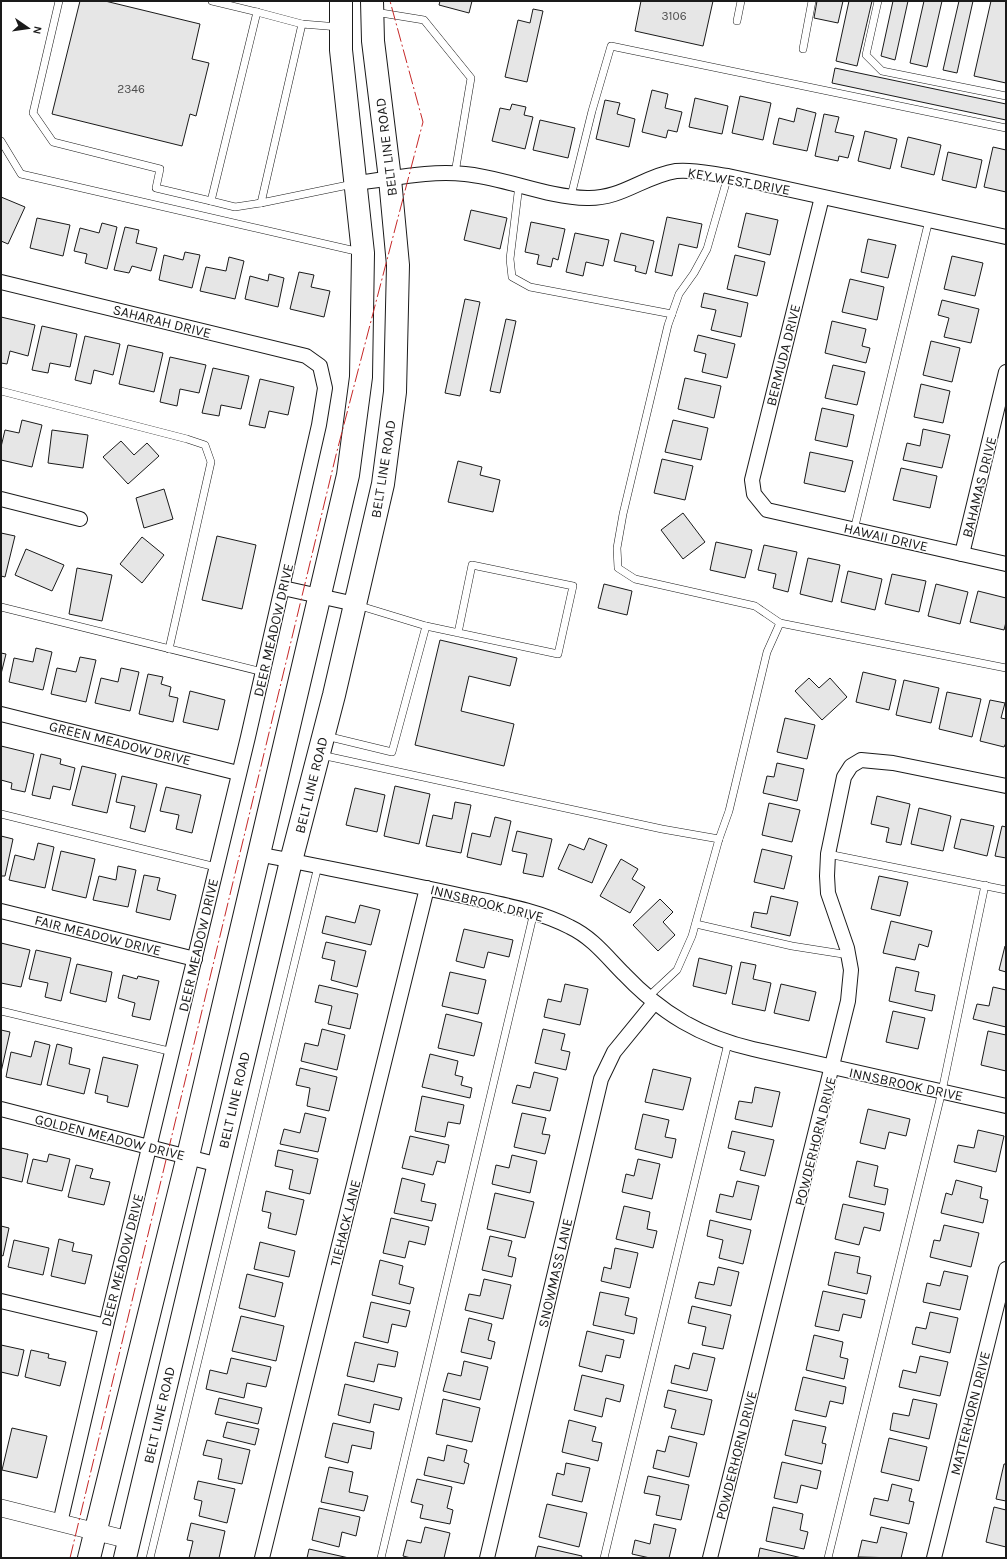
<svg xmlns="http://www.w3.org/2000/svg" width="1007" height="1559" font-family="Karla,sans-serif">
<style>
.building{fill:#e6e6e6;stroke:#1a1a1a}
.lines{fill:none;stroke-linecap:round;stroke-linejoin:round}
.service-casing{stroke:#1a1a1a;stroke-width:8}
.minor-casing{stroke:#1a1a1a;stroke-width:16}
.tertiary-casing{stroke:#1a1a1a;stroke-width:18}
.primary-casing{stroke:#1a1a1a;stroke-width:24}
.service{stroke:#fff;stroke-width:7}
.minor{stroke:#fff;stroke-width:14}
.tertiary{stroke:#fff;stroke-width:17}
.primary{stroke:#fff;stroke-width:22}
.power{stroke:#c62828;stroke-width:1;stroke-dasharray:14 3 2 3;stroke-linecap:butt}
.labels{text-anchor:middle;stroke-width:3;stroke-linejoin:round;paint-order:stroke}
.number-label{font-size:12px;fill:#4d4d4d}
.street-label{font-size:14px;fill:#1a1a1a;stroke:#fff}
</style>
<rect width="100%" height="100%" fill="#fff"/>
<g class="building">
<polygon points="80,1 105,1 200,24 192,59 209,63 196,116 190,114 182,146 52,114"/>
<polygon points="440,1 472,1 469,13 439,5"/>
<polygon points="641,1 713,1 703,46 635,31"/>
<polygon points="817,1 843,1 838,23 814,18"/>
<polygon points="849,1 872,1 857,66 836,61"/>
<polygon points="893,1 908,1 895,60 881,56"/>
<polygon points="924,1 942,1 927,67 910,63"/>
<polygon points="959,1 973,1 957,73 943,70"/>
<polygon points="991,1 1006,1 1006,83 974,76"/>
<polygon points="533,9 543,11 527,82 505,77 518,20 530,23"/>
<polygon points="835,68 1006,104 1006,120 832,83"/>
<polygon points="652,90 668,94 665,108 682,112 677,132 668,130 666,138 642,132"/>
<polygon points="740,96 771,103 763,140 732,133"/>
<polygon points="695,98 728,106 722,134 689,127"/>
<polygon points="605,100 620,103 617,114 635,119 629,147 596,139"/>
<polygon points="512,104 526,107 524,115 533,117 525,149 492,141 500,108 510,110"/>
<polygon points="797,108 816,113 807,151 773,144 779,118 794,122"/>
<polygon points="824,114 839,117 835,132 854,136 848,158 839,156 838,161 815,156"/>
<polygon points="540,120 575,128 568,158 533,150"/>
<polygon points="865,131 897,139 890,169 858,161"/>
<polygon points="908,137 941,145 934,175 901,167"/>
<polygon points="993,147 1006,150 1006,192 984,187"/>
<polygon points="948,152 982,160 976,188 942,180"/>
<polygon points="1,197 25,207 8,244 1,241"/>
<polygon points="471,210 507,218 500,249 464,240"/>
<polygon points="746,213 778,220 770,255 738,247"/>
<polygon points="667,217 702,224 697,248 679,244 672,276 655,272"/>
<polygon points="37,218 70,225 63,256 30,248"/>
<polygon points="531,222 565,229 558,260 553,258 551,267 537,264 539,255 525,252"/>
<polygon points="102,223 117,227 107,269 85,263 87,254 74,251 80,228 99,233"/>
<polygon points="125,227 139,230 136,243 157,248 151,271 132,266 129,273 114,270"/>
<polygon points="575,233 609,240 603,266 586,262 583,276 566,272"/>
<polygon points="621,233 654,241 646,274 635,271 636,266 614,261"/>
<polygon points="868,239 896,245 888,278 861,272"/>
<polygon points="185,252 200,255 192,288 159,280 164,255 183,260"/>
<polygon points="735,255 765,262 757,296 727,289"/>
<polygon points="952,256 983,263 975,296 944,289"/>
<polygon points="229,257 244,261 235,299 200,291 206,267 226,271"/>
<polygon points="299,272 314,275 311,287 330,291 324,317 290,309"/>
<polygon points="269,274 284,278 278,307 245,299 250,276 268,281"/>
<polygon points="850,279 884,287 877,320 842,312"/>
<polygon points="704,293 748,303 741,337 711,330 716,310 701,307"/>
<polygon points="465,299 480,302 460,396 445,393"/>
<polygon points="942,300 979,309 971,343 944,337 949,318 938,315"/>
<polygon points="1,317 35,325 28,356 10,351 7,364 1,363"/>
<polygon points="506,319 516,321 500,393 490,391"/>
<polygon points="832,321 866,329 862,346 870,348 866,363 825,353"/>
<polygon points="42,326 77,334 70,367 50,363 48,373 32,370"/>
<polygon points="698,335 735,344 727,378 702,372 706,354 694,351"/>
<polygon points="85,336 120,344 113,375 94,370 91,384 75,380"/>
<polygon points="931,341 960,348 952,382 923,375"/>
<polygon points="128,345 163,353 154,392 119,384"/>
<polygon points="170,357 206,365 199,393 180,389 177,406 160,402"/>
<polygon points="833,365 865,372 857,405 825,398"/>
<polygon points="213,368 249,376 241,409 221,405 219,416 202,413"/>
<polygon points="685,378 721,386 714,418 678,409"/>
<polygon points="260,379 294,387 288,415 269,411 265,428 249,425"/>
<polygon points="921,384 950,391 943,423 914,417"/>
<polygon points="822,408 854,415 847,447 815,440"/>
<polygon points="22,420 42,425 32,467 1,460 1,447 5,430 19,433"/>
<polygon points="673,420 708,428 701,460 665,452"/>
<polygon points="923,429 950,435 942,468 903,460 907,443 920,446"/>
<polygon points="52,430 88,435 83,468 48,463"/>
<polygon points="121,441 134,455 147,443 159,456 128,484 103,457"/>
<polygon points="810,452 853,461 845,492 804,483"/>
<polygon points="662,459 693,466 685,500 654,493"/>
<polygon points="458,461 482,467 480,475 500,480 493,512 448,502"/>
<polygon points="901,468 937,476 930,508 893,500"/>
<polygon points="164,489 173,519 144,528 136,498"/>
<polygon points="683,513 705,542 683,559 661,530"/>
<polygon points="1,533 15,536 5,577 1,576"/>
<polygon points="217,536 256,545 242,609 202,600"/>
<polygon points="142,537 164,555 142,583 120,564"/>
<polygon points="716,542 752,550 745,578 710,570"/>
<polygon points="764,545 797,552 788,592 773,588 776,574 758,570"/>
<polygon points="26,549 64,565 52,591 15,575"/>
<polygon points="808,558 840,565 832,602 800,594"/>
<polygon points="77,568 112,575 102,621 69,614"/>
<polygon points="848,571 882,579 875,610 841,602"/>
<polygon points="892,574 926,581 919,612 885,604"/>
<polygon points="604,584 632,591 627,615 598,608"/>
<polygon points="936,584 968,592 960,624 928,616"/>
<polygon points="978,591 1006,598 1006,622 1004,630 970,622"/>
<polygon points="440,640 517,658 510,686 469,676 461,711 514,724 504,766 415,745"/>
<polygon points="36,648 52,652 43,690 9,682 14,658 33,662"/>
<polygon points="1,653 6,654 1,674"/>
<polygon points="80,657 96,660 86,702 51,694 57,668 76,672"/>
<polygon points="121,668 139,672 130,711 95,703 101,678 118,682"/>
<polygon points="863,672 896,680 889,710 856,702"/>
<polygon points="148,674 163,677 161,684 171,687 169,696 178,698 173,722 139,714"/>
<polygon points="809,678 819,688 830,678 847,697 822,720 795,691"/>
<polygon points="904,680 939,688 931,723 896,715"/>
<polygon points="190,691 225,700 218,730 183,722"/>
<polygon points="947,692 981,699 972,737 939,729"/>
<polygon points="990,700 1005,703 1001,718 1006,719 1006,743 1004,747 980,741"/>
<polygon points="785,718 815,725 807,759 777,752"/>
<polygon points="1,746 34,754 25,792 11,789 12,783 1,780"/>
<polygon points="41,754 61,759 60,764 75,768 70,790 53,786 50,799 32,795"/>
<polygon points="777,763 804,769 797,801 763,793 767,776 774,777"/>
<polygon points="82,766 116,774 107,813 72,805"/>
<polygon points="122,776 157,784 145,832 130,828 135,806 116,802"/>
<polygon points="395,786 430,794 419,844 384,836"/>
<polygon points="166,787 201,795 192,833 176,829 179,815 160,811"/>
<polygon points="355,788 385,795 377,832 346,825"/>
<polygon points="877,796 910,804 901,845 886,842 889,828 871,824"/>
<polygon points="455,802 471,805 461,853 426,846 433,815 452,819"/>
<polygon points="769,803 800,810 792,842 762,835"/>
<polygon points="919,808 951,816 943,851 911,844"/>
<polygon points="495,817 511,821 501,865 467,857 472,833 490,837"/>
<polygon points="961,819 994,826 987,856 954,848"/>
<polygon points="1002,826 1006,827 1006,858 995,856"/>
<polygon points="517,831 552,839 543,877 523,873 527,854 512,851"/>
<polygon points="1,836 13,839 5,876 1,876"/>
<polygon points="589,838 607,845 592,883 558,869 569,844 584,850"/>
<polygon points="38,843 54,847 45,888 9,880 15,855 34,860"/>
<polygon points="762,849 792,856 784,889 754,882"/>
<polygon points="61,851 95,859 86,898 52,890"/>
<polygon points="621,859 638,869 632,879 645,887 630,913 600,896"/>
<polygon points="118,866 136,870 128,907 93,900 99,876 116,880"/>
<polygon points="144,875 160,878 157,890 176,895 170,920 136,912"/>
<polygon points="879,876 908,882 900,916 871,909"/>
<polygon points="771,896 798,902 790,936 751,927 754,912 767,914"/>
<polygon points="660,899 673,912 663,922 675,935 658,951 633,925"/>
<polygon points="360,905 380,910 371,945 322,933 326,916 355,923"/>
<polygon points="891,921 932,931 928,947 919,944 915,960 883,953"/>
<polygon points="464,929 513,940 509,957 488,952 484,968 456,961"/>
<polygon points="326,942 366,951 357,987 331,980 335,961 322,958"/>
<polygon points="1,943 30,950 21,987 1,983"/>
<polygon points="1005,946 1006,946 1006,972 999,970"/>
<polygon points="36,950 71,958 61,1001 45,997 48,983 29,979"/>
<polygon points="699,958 732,966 726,994 693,986"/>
<polygon points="741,962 756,965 753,979 771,983 765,1011 732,1004"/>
<polygon points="77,964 112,972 106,1002 70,993"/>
<polygon points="896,967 919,972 915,991 935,995 932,1011 889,1001"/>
<polygon points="450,972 486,980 478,1014 442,1006"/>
<polygon points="123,975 137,979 138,976 159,981 150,1020 132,1016 135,1003 118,998"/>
<polygon points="565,984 588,989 580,1025 544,1017 548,999 561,1002"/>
<polygon points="781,984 816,992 809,1021 774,1013"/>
<polygon points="319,985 358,994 350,1029 328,1024 332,1006 315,1002"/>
<polygon points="993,987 1006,990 1006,1027 973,1019 977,1004 989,1006"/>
<polygon points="893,1011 925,1018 918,1049 886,1042"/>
<polygon points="446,1014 482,1023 474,1056 438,1048"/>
<polygon points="322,1029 345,1035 337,1070 301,1061 305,1043 318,1046"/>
<polygon points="543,1029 565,1034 561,1050 570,1052 566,1070 535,1063"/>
<polygon points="1,1030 10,1032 1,1072"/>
<polygon points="988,1031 1006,1035 1006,1071 981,1065"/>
<polygon points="35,1041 50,1045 41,1085 6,1077 11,1052 31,1057"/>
<polygon points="57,1044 72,1048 69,1064 90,1069 84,1094 47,1085"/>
<polygon points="430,1054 458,1061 455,1075 463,1077 461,1085 472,1088 470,1098 422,1087"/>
<polygon points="103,1057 138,1065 128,1107 107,1102 108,1096 95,1093"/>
<polygon points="300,1068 337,1077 329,1111 307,1106 310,1088 296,1085"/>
<polygon points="653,1069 691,1078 683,1110 645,1102"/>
<polygon points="534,1072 558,1078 550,1111 512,1103 517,1085 530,1088"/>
<polygon points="755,1087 780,1092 772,1127 735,1119 739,1101 752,1103"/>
<polygon points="422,1096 464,1105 460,1124 448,1122 445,1137 415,1131"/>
<polygon points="868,1109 910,1119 906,1136 889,1132 885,1149 860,1143"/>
<polygon points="305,1113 326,1118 318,1152 280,1144 284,1129 300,1133"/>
<polygon points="522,1113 546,1118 542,1134 550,1135 545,1154 514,1147"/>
<polygon points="643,1114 669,1120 665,1137 676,1139 672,1158 635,1149"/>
<polygon points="978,1130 1004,1136 996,1172 954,1162 958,1145 974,1148"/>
<polygon points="732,1131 774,1140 765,1176 740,1170 745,1152 728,1148"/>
<polygon points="410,1136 449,1145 445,1163 437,1161 433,1175 402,1168"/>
<polygon points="1,1148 28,1154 22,1182 1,1177"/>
<polygon points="278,1150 318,1159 310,1194 289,1189 293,1170 275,1166"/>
<polygon points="49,1154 70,1159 62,1191 27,1183 33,1159 47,1162"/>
<polygon points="512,1155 537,1161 530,1193 492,1184 496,1165 509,1168"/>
<polygon points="638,1159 660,1164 652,1199 622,1192 626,1174 634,1176"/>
<polygon points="857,1161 878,1166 874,1186 888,1189 885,1205 849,1197"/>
<polygon points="76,1165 93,1169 90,1178 110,1182 104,1205 68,1197"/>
<polygon points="402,1178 425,1184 421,1201 436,1204 432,1221 394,1213"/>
<polygon points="956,1180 982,1187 980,1198 988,1200 983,1223 941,1213 946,1193 952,1195"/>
<polygon points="737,1181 759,1186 751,1220 716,1212 720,1194 733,1197"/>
<polygon points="266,1191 304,1200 296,1235 268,1228 271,1213 262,1211"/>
<polygon points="495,1193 534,1202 525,1238 487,1229"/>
<polygon points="843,1204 884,1213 880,1231 864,1227 859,1245 835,1239"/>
<polygon points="624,1206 650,1212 647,1229 657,1231 653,1248 616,1239"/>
<polygon points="391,1218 429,1227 425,1245 409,1241 405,1258 383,1253"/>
<polygon points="710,1220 751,1230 743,1264 719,1258 723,1240 707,1236"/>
<polygon points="944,1225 979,1233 971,1267 930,1257 934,1240 940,1241"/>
<polygon points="1,1226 9,1228 3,1256 1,1255"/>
<polygon points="490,1236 512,1241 508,1256 516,1258 512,1277 482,1270"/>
<polygon points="59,1239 74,1243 72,1251 92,1255 85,1284 51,1276"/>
<polygon points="14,1240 49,1248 43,1275 8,1267"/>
<polygon points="260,1242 295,1251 289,1277 254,1269"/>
<polygon points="615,1248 638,1253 630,1288 601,1281 604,1267 611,1269"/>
<polygon points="835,1252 860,1257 857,1273 871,1276 867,1294 828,1285"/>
<polygon points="380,1260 403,1266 399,1284 414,1288 410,1304 372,1295"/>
<polygon points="718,1267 739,1272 731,1306 695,1298 699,1282 714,1285"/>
<polygon points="944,1271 968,1276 960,1310 923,1302 927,1283 940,1286"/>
<polygon points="247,1274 283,1283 275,1317 239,1308"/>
<polygon points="484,1279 511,1285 503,1319 465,1310 469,1294 480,1296"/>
<polygon points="823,1291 865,1300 861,1318 843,1314 839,1331 815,1326"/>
<polygon points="600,1292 629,1298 625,1315 637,1318 634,1334 593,1325"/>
<polygon points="371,1302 410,1311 406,1327 392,1324 388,1343 363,1337"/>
<polygon points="692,1306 731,1315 723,1349 702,1345 706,1327 688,1323"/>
<polygon points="930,1312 958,1318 950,1353 912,1344 916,1327 926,1329"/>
<polygon points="241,1316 284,1326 276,1361 232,1351"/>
<polygon points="469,1318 492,1324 488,1340 495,1342 491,1359 461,1352"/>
<polygon points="587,1331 624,1340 620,1358 606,1355 602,1372 579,1366"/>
<polygon points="814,1335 843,1342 840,1357 848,1359 844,1379 806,1370"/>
<polygon points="355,1342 398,1352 395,1367 378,1364 374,1382 347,1376"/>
<polygon points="1,1345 24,1350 18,1376 1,1372"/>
<polygon points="31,1350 49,1354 48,1358 66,1362 60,1386 25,1377"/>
<polygon points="693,1353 715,1358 707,1391 671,1383 675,1365 689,1369"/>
<polygon points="920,1356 948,1362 940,1396 899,1387 903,1370 916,1373"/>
<polygon points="231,1358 271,1367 266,1387 247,1383 244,1398 206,1389 210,1370 227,1374"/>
<polygon points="464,1361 488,1367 480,1400 443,1391 448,1373 461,1376"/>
<polygon points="582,1375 624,1385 620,1402 606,1398 602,1417 574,1410"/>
<polygon points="803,1377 846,1387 843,1404 830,1401 826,1417 795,1410"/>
<polygon points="345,1384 402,1398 399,1410 374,1404 370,1423 338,1415"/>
<polygon points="668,1390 712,1400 704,1435 671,1428 676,1410 664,1407"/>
<polygon points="219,1398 262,1408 258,1424 215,1414"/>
<polygon points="443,1399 480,1408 472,1442 436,1434"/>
<polygon points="913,1399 937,1404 929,1439 890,1430 893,1413 909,1416"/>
<polygon points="569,1420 596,1427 592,1441 602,1443 598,1461 562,1452"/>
<polygon points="793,1420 826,1427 822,1443 826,1444 822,1464 785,1455"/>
<polygon points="227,1422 259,1429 255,1445 223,1437"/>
<polygon points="333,1423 374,1432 371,1449 352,1445 348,1463 325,1457"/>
<polygon points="12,1428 47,1436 37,1478 2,1470"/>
<polygon points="669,1436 697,1443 689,1477 653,1468 657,1450 665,1452"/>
<polygon points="889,1438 927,1447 919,1481 881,1472"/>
<polygon points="207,1440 250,1450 242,1484 218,1479 222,1459 203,1455"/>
<polygon points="447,1445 467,1450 464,1462 469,1464 464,1484 424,1475 428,1457 444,1461"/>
<polygon points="782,1462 821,1471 817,1489 801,1485 797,1503 774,1498"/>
<polygon points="566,1463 590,1468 582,1502 552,1495 557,1473 564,1475"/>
<polygon points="1004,1464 1006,1464 1006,1501 996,1499"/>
<polygon points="329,1467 353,1472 349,1492 368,1496 364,1511 321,1502"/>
<polygon points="648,1476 689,1485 681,1520 656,1515 660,1496 644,1493"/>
<polygon points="417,1479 452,1487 447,1508 453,1510 450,1524 420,1518 423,1505 411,1502"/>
<polygon points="198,1481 235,1489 227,1523 199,1516 202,1501 194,1499"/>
<polygon points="892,1484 912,1489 909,1501 914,1502 909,1524 870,1515 874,1498 888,1501"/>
<polygon points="547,1504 587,1513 579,1547 539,1537"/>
<polygon points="773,1507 803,1514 800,1530 808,1532 804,1549 766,1541"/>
<polygon points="994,1507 1006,1510 1006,1547 986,1542"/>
<polygon points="319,1508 360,1517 356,1536 342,1532 339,1547 312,1540"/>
<polygon points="191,1523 225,1531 219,1558 189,1558 193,1541 187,1540"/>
<polygon points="654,1524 676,1529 669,1558 650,1558 632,1554 635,1540 650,1544"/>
<polygon points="425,1527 450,1533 444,1558 411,1558 403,1556 407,1540 421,1543"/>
<polygon points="881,1527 907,1533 901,1558 858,1557 862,1540 877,1543"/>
<polygon points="538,1546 582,1556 581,1558 535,1558"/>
<polygon points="760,1548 802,1558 758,1558"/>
<polygon points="309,1549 349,1558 307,1558"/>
</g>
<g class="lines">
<defs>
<g id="service">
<polyline points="59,1 33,113 53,142 160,169 156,188 211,201"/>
<polyline points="212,1 257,12"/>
<polyline points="878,1 866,55 882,71 1006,96"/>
<polyline points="375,12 424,20 471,78 455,173"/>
<polyline points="737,21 741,1"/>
<polyline points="339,27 302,24 261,203 353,184"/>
<polyline points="803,49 812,1"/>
<polyline points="1,141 21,174 360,252"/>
<polyline points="728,176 707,249 694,273 679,294 668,325 623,514 617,548 618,568 635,579 755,606 780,623"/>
<polyline points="519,185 510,259 512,277 530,287 672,314"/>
<polyline points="571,196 592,111 611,46 1006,128"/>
<polyline points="261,203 235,207 211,201 257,12 302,24"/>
<polyline points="1,391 187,439 205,445 211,462 169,649"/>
<polyline points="854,530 929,220"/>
<polyline points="1,607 263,672"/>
<polyline points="426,626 558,654 573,586 472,565 458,633"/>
<polyline points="326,736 392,752 426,626 357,605"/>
<polyline points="321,755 662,829 719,839"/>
<polyline points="1,814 216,867"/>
<polyline points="828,854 1006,890"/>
<polyline points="696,924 792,946 849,955"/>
<polyline points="648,997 677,970 692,936 719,839 729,811 767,652 780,623 1006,668"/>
<polyline points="1,1011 173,1052"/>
<polyline points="150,1558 318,866"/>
<polyline points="381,1558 534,912"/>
<polyline points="604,1558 728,1043"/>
<polyline points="828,1558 942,1091 985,885"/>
</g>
<g id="minor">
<path d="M356 183C392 179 428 170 465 174 506 178 546 197 587 198 622 199 644 176 676 171 693 169 711 174 728 176L1006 237"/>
<polyline points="822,197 752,480 754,494 767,510 1006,564"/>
<polyline points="1,282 306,356 320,366 325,388 319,425 248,737 106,1326 60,1523"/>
<polyline points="1,499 80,519"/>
<polyline points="962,554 1006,372"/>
<polyline points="283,588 355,604"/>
<polyline points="1,714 238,773"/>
<path d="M258 854C326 868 395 881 463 896 499 904 537 910 570 927 593 938 607 957 624 974 661 1013 701 1037 753 1049L1006 1106"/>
<polyline points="1,911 195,959"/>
<polyline points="1,1109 219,1165"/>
<polyline points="1,1301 106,1326"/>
<polyline points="262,1558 427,888"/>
<polyline points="487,1558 601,1079 614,1052 654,1003"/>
<polyline points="710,1558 848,1001 851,970 847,948 828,893 827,876 828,854 844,777 851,766 861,760 893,763 1006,786"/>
<polyline points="934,1558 1006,1269"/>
</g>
<polyline id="tertiary" points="1,1508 129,1540"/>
<g id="primary">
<polyline points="89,1558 188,1156 348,475 361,377 363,253 341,50 341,1"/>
<polyline points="125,1558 291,861 334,695 383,484 395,392 398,265 390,179 373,41 372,1"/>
</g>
</defs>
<use href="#service" class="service-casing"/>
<use href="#minor" class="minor-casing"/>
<use href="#tertiary" class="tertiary-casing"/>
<use href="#primary" class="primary-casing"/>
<use href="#service" class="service"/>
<use href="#minor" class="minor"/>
<use href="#tertiary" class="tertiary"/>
<use href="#primary" class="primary"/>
<polyline class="power" points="70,1558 336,455 423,122 390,1"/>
</g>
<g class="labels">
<g class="number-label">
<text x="674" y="20">3106</text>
<text x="131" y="93">2346</text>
</g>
<g class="street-label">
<text transform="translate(386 147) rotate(-97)" y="5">BELT LINE ROAD</text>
<text transform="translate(739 181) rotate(10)" y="5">KEY WEST DRIVE</text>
<text transform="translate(162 321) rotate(14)" y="5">SAHARAH DRIVE</text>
<text transform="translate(783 355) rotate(-76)" y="5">BERMUDA DRIVE</text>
<text transform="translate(383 469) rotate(-81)" y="5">BELT LINE ROAD</text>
<text transform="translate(979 487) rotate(-76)" y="5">BAHAMAS DRIVE</text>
<text transform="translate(886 537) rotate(13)" y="5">HAWAII DRIVE</text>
<text transform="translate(273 630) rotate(-77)" y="5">DEER MEADOW DRIVE</text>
<text transform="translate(120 743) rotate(14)" y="5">GREEN MEADOW DRIVE</text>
<text transform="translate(311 785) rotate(-76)" y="5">BELT LINE ROAD</text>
<text transform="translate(487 903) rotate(14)" y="5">INNSBROOK DRIVE</text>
<text transform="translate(98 935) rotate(14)" y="5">FAIR MEADOW DRIVE</text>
<text transform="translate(198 945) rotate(-77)" y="5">DEER MEADOW DRIVE</text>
<text transform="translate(906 1084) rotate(12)" y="5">INNSBROOK DRIVE</text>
<text transform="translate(234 1100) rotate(-77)" y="5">BELT LINE ROAD</text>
<text transform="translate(110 1137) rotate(14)" y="5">GOLDEN MEADOW DRIVE</text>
<text transform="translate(815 1141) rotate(-76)" y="5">POWDERHORN DRIVE</text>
<text transform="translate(345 1223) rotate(-76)" y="5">TIEHACK LANE</text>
<text transform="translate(122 1260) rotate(-76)" y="5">DEER MEADOW DRIVE</text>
<text transform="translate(555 1273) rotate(-77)" y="5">SNOWMASS LANE</text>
<text transform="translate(970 1413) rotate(-76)" y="5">MATTERHORN DRIVE</text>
<text transform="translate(159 1415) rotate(-77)" y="5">BELT LINE ROAD</text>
<text transform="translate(736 1455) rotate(-76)" y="5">POWDERHORN DRIVE</text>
</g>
</g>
<rect width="1007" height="1559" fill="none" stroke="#1a1a1a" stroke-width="4"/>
<g transform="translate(28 28) rotate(103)" stroke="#ffffff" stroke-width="3" paint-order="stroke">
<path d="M0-3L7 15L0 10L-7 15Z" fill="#1a1a1a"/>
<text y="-6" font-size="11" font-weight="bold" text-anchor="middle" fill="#1a1a1a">N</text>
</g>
</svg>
